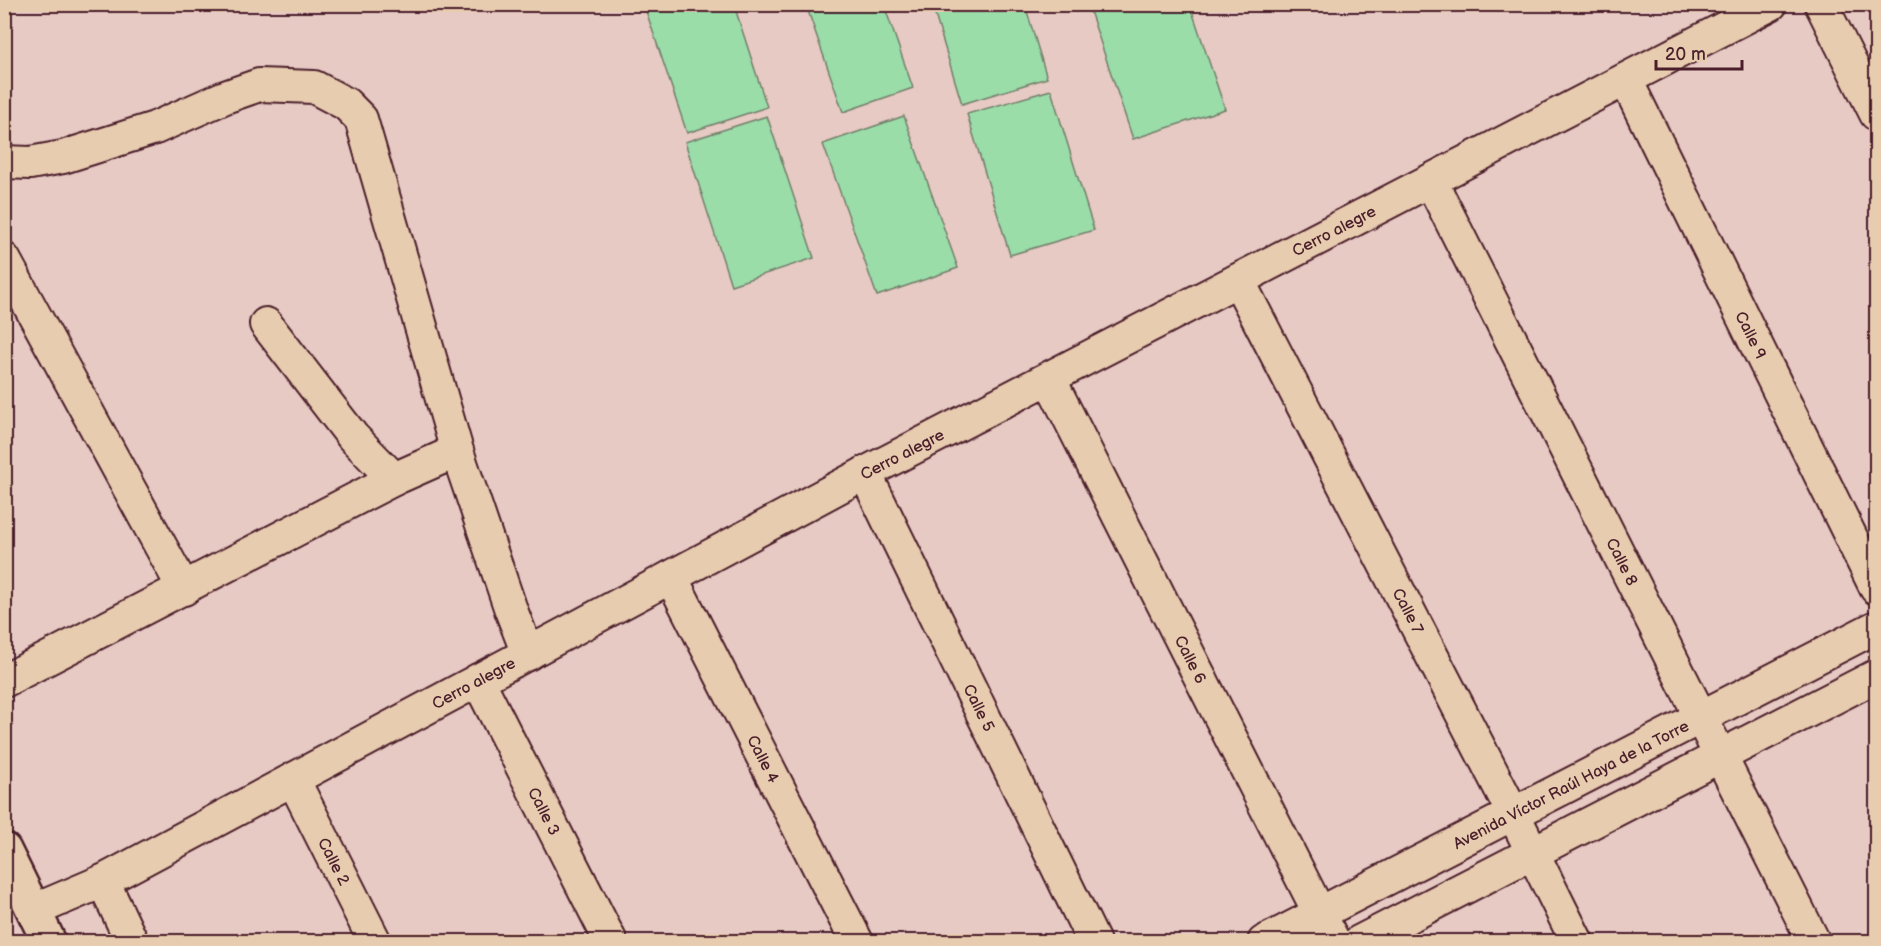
<svg xmlns="http://www.w3.org/2000/svg" width="1881" height="946" font-family="'Balsamiq Sans',sans-serif">
<style>
.pitch{fill:#9adda9;stroke:#727e6a;stroke-width:1.5}
.lines{fill:none;stroke-linecap:round;stroke-linejoin:round}
.minor-casing{stroke:#4a1f2b;stroke-width:36}
.major-casing{stroke:#4a1f2b;stroke-width:38}
.minor{stroke:#e8ccaf;stroke-width:32}
.major{stroke:#e8ccaf;stroke-width:33}
.labels{text-anchor:middle;stroke-width:5;stroke-linejoin:round;paint-order:stroke}
.street-label{font-size:16px;fill:#4a1f2b;stroke:#e8ccaf}
</style>
<rect width="100%" height="100%" fill="#e7cac3"/>
<filter id="ink" filterUnits="userSpaceOnUse"><feTurbulence type="fractalNoise" baseFrequency=".0167" numOctaves="2"/><feDisplacementMap in="SourceGraphic" scale="12" xChannelSelector="R" yChannelSelector="G"/><feConvolveMatrix kernelMatrix="1 2 1 2 8 2 1 2 1" color-interpolation-filters="sRGB"/></filter>
<g filter="url(#ink)">
<g class="pitch">
<polygon points="644,5 734,5 767,107 687,133"/>
<polygon points="806,5 884,5 913,88 843,112"/>
<polygon points="932,5 1025,5 1047,78 962,104"/>
<polygon points="1088,5 1190,5 1225,109 1133,139"/>
<polygon points="1051,90 1094,230 1010,255 967,114"/>
<polygon points="767,116 814,258 731,285 685,142"/>
<polygon points="904,116 958,268 877,296 823,144"/>
</g>
<g class="lines">
<defs>
<g id="minor">
<polyline points="1821,4 1876,114"/>
<path id="s1" d="M1626 80 1876 588"/>
<polyline points="4,162 30,163 63,157 155,128 225,97 259,85 314,87 346,104 361,119 457,451 394,479 4,681"/>
<path id="s2" d="M1431 181 1814 942"/>
<polyline points="4,259 184,589"/>
<path id="s3" d="M1238 280 1513 813 1577 942"/>
<polyline points="266,324 353,437 394,479"/>
<path id="s4" d="M1049 378 1334 942"/>
<polyline points="457,451 511,610 528,654"/>
<path id="s5" d="M865 473 1094 942"/>
<path id="s6" d="M671 577 857 942"/>
<path id="s7" d="M478 680 611 942"/>
<path id="s8" d="M293 779 375 942"/>
<polyline points="103,881 132,942"/>
<path id="s9" d="M35 910 103 881 865 473 1771 4"/>
<path id="s10" d="M1264 942 1876 627"/>
<polyline points="1359,942 1876,676"/>
</g>
<polyline id="major" points="4,850 49,942"/>
</defs>
<use href="#minor" class="minor-casing"/>
<use href="#major" class="major-casing"/>
<use href="#minor" class="minor"/>
<use href="#major" class="major"/>
</g>
</g>
<g class="labels">
<g class="street-label">
<text dy="6" stroke="none"><textPath href="#s9" startOffset="1466">Cerro alegre</textPath></text>
<text dy="6" stroke="none"><textPath href="#s1" startOffset="284">Calle 9</textPath></text>
<text dy="6" stroke="none"><textPath href="#s9" startOffset="980">Cerro alegre</textPath></text>
<text dy="6" stroke="none"><textPath href="#s2" startOffset="426">Calle 8</textPath></text>
<text dy="6" stroke="none"><textPath href="#s3" startOffset="372">Calle 7</textPath></text>
<text dy="6" stroke="none"><textPath href="#s4" startOffset="315">Calle 6</textPath></text>
<text dy="6" stroke="none"><textPath href="#s9" startOffset="494">Cerro alegre</textPath></text>
<text dy="6" stroke="none"><textPath href="#s5" startOffset="261">Calle 5</textPath></text>
<text dy="6" stroke="none"><textPath href="#s6" startOffset="204">Calle 4</textPath></text>
<text dy="6" stroke="none"><textPath href="#s10" startOffset="345">Avenida Víctor Raúl Haya de la Torre</textPath></text>
<text dy="6" stroke="none"><textPath href="#s7" startOffset="147">Calle 3</textPath></text>
<text dy="6" stroke="none"><textPath href="#s8" startOffset="92">Calle 2</textPath></text>
</g>
</g>
<rect width="1881" height="946" fill="none" stroke="#e8ccaf" stroke-width="24"/>
<rect x="12" y="12" width="1857" height="922" fill="none" stroke="#4a1f2b" stroke-width="2" filter="url(#ink)"/>
<path d="M1656 60v9h86v-9" fill="none" stroke="#4a1f2b" stroke-width="3"/>
<text x="1665" y="60" font-size="18" fill="#4a1f2b" stroke="#e8ccaf" stroke-width="4.5" paint-order="stroke">20 m</text>
</svg>
